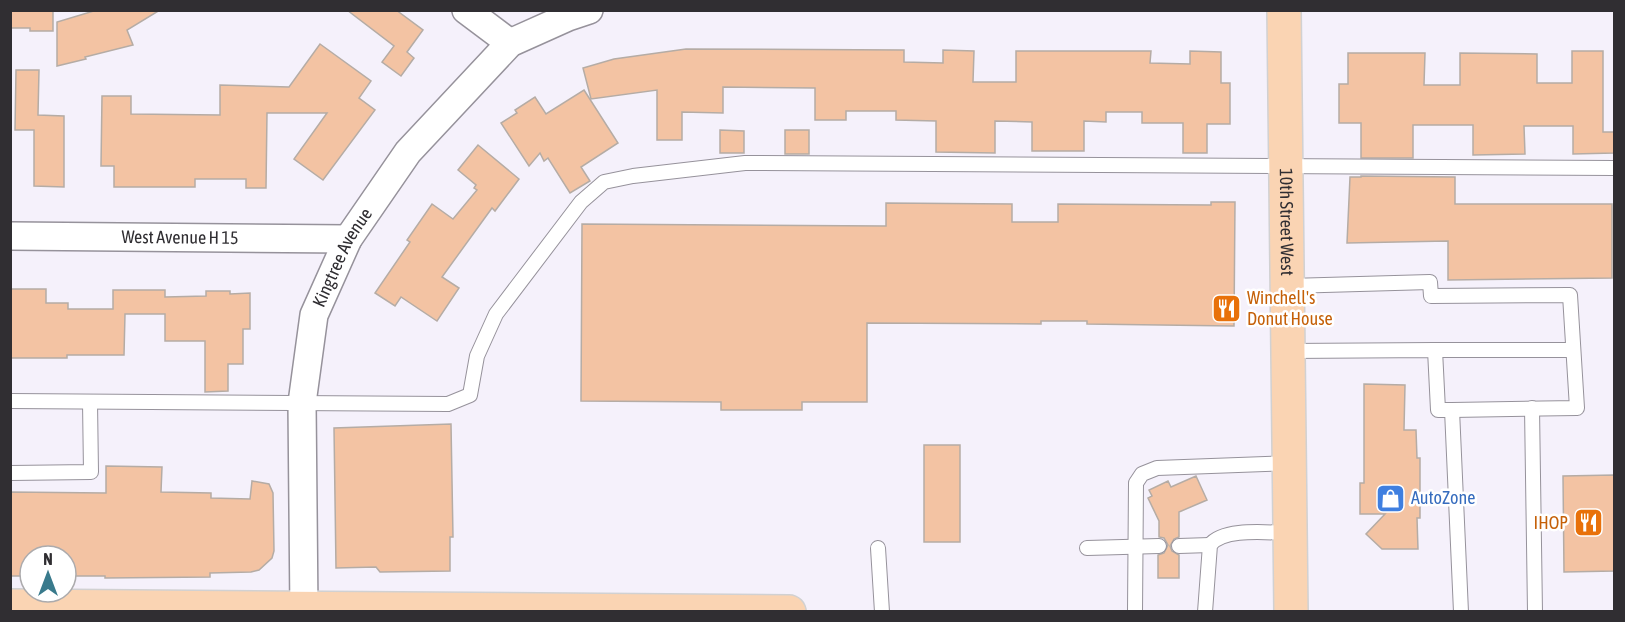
<svg xmlns="http://www.w3.org/2000/svg" width="1625" height="622" font-family="'Asap Condensed',sans-serif">
<style>
.building{fill:#f3c3a3;stroke:#b5aca5;stroke-width:1.5}
.lines{fill:none;stroke-linecap:round;stroke-linejoin:round}
.service-casing{stroke:#96929b;stroke-width:16}
.minor-casing{stroke:#96929b;stroke-width:30}
.primary-casing{stroke:#d1d1d2;stroke-width:36}
.service{stroke:#fff;stroke-width:14}
.minor{stroke:#fff;stroke-width:27}
.primary{stroke:#fad4b3;stroke-width:33}
.labels{text-anchor:middle;stroke-width:5;stroke-linejoin:round;paint-order:stroke}
.street-label{font-size:18px;fill:#302e32;stroke:#fff}
.food-label{font-size:18px;fill:#c56008;stroke:#fff;text-anchor:start}
.shop-label{font-size:18px;fill:#366cbe;stroke:#fff;text-anchor:start}
</style>
<rect width="100%" height="100%" fill="#f5f1fb"/>
<g class="building">
<polygon points="10,10 53,10 53,31 30,31 30,28 10,28"/>
<polygon points="97,10 160,10 127,30 133,45 85,57 86,59 57,66 57,22"/>
<polygon points="347,10 396,10 423,30 407,52 414,58 401,76 382,62 394,46"/>
<polygon points="320,44 371,81 359,98 375,110 323,180 294,159 327,113 267,113 266,188 246,188 246,179 195,179 195,187 114,187 114,166 101,166 102,96 131,96 131,114 220,115 220,85 289,87"/>
<polygon points="686,49 904,50 904,62 943,63 943,50 974,51 973,82 1016,82 1016,51 1151,51 1150,63 1190,64 1190,51 1221,52 1221,83 1230,83 1230,124 1207,124 1207,153 1183,153 1183,123 1142,123 1142,112 1106,112 1106,122 1084,121 1084,151 1032,151 1032,122 995,121 995,153 936,152 936,121 896,120 896,111 846,111 846,120 815,120 815,88 723,87 723,113 682,112 682,140 657,140 657,90 591,99 583,68 614,59"/>
<polygon points="1572,51 1603,51 1603,132 1614,132 1614,153 1573,154 1573,126 1524,126 1525,154 1473,155 1473,125 1413,125 1413,158 1361,158 1361,123 1339,123 1339,84 1348,84 1348,53 1425,53 1424,85 1460,85 1460,53 1537,54 1537,83 1572,83"/>
<polygon points="16,70 39,70 38,115 64,116 64,187 34,186 34,130 15,130"/>
<polygon points="584,90 618,143 581,167 590,181 570,193 548,158 544,161 540,153 529,166 501,123 517,113 515,110 535,97 546,114"/>
<polygon points="720,130 744,131 744,153 720,153"/>
<rect x="785" y="130" width="24" height="24"/>
<polygon points="478,145 519,179 495,211 492,208 442,277 459,288 437,321 401,297 395,306 375,293 410,242 407,240 432,204 453,219 477,190 474,188 476,185 458,170"/>
<polygon points="1361,176 1455,177 1455,204 1612,204 1612,278 1448,280 1448,241 1347,243 1350,177 1361,177"/>
<polygon points="1211,202 1235,202 1234,326 1087,324 1087,321 1041,321 1041,324 867,323 867,402 802,402 802,410 721,410 721,402 581,401 582,224 886,226 886,203 1012,204 1012,222 1058,222 1058,204 1211,205"/>
<polygon points="11,289 46,289 46,303 68,303 68,309 113,309 113,290 165,290 165,297 206,296 206,291 230,291 230,294 250,293 250,329 243,329 243,364 228,364 228,391 205,392 205,341 165,341 165,314 125,314 124,355 67,355 67,358 11,358"/>
<polygon points="1364,384 1405,385 1404,430 1416,430 1417,458 1420,458 1420,518 1417,518 1418,549 1382,549 1366,534 1385,514 1360,514 1360,483 1364,483"/>
<polygon points="451,424 453,537 450,537 450,571 380,572 376,567 336,568 334,428"/>
<rect x="924" y="445" width="36" height="97"/>
<polygon points="106,466 162,467 161,492 211,493 211,498 250,499 252,481 269,484 273,493 274,551 272,558 259,570 251,572 210,573 210,577 105,578 105,576 66,576 66,556 30,556 30,576 10,576 10,492 106,493"/>
<polygon points="1614,475 1614,571 1564,572 1563,476"/>
<polygon points="1196,476 1207,500 1179,512 1179,537 1174,539 1170,546 1172,551 1179,555 1179,578 1158,578 1158,555 1164,553 1168,545 1164,538 1159,537 1159,521 1148,498 1152,496 1149,490 1168,481 1171,487"/>
</g>
<g class="lines">
<defs>
<g id="service">
<polyline points="1289,286 1430,282 1431,296 1570,295 1577,408 1452,410"/>
<polyline points="1435,350 1573,350"/>
<polyline points="1289,351 1435,350 1438,410 1452,410 1461,612"/>
<polyline points="10,401 448,404 470,395 477,356 496,314 581,202 604,182 633,176 745,163 1614,168"/>
<polyline points="1532,408 1535,612"/>
<polyline points="10,473 91,472 90,402"/>
<polyline points="1179,546 1210,545"/>
<polyline points="878,548 882,612"/>
<polyline points="1087,548 1159,546"/>
<polyline points="1135,612 1136,483 1142,474 1157,468 1290,463"/>
<path d="M1205 612 1210 545C1224 527 1269 533 1291 533"/>
</g>
<g id="minor">
<polyline points="466,10 510,43"/>
<path id="s1" d="M10 236 348 239"/>
<path id="s2" d="M304 612 302 403 314 315 348 239 408 152 510 43 568 17 589 10"/>
</g>
<g id="primary">
<path id="s3" d="M1284 10 1291 612"/>
<polyline points="10,606 789,612"/>
</g>
</defs>
<use href="#service" class="service-casing"/>
<use href="#minor" class="minor-casing"/>
<use href="#primary" class="primary-casing"/>
<use href="#service" class="service"/>
<use href="#minor" class="minor"/>
<use href="#primary" class="primary"/>
</g>
<defs>
<symbol id="restaurant-square" viewBox="-11 -11 22 22"><rect x="-9" y="-9" width="18" height="18" rx="4" fill="#e8710a" stroke="#fff"/><path d="M-5-6h1v4h1v-4h1v4h1v-4h1v5L-1.5 .5V6h-2V.5L-5-1ZM5-6V6H3V1.5H1.5Q1.5-4 5-6Z" fill="#fff"/></symbol>
<symbol id="shop-square" viewBox="-11 -11 22 22"><rect x="-9" y="-9" width="18" height="18" rx="4" fill="#3f7fe0" stroke="#fff"/><path d="M-5-2.5h2.3a2.7 3.5 0 0 1 5.4 0H5L5.5 6h-11ZM-1.5-2.5h3a1.5 2.3 0 0 0-3 0Z" fill="#fff"/></symbol>
</defs>
<g fill-rule="evenodd">
<use href="#restaurant-square" x="1210" y="292" width="33" height="33"/>
<use href="#shop-square" x="1374" y="482" width="33" height="33"/>
<use href="#restaurant-square" x="1572" y="506" width="33" height="33"/>
</g>
<g class="labels">
<g class="street-label">
<text dy="6" stroke="none"><textPath href="#s3" startOffset="212">10th Street West</textPath></text>
<text dy="6" stroke="none"><textPath href="#s1" startOffset="170">West Avenue H 15</textPath></text>
<text dy="6" stroke="none"><textPath href="#s2" startOffset="362">Kingtree Avenue</textPath></text>
</g>
<g class="food-label">
<text x="1247" y="304">Winchell's<tspan x="1247" dy="21">Donut House</tspan></text>
<text x="1568" y="529" text-anchor="end">IHOP</text>
</g>
<g class="shop-label">
<text x="1411" y="504">AutoZone</text>
</g>
</g>
<rect width="1625" height="622" fill="none" stroke="#302e32" stroke-width="24"/>
<g transform="translate(48 574)"><circle r="28" fill="#ffffff" stroke="#acabad" stroke-width="1.5"/>
<path d="M0-4.5L10 22L0 15L-10 22Z" fill="#397a8c"/>
<text y="-9" font-size="16" font-weight="bold" text-anchor="middle" fill="#302e32">N</text>
</g>
</svg>
